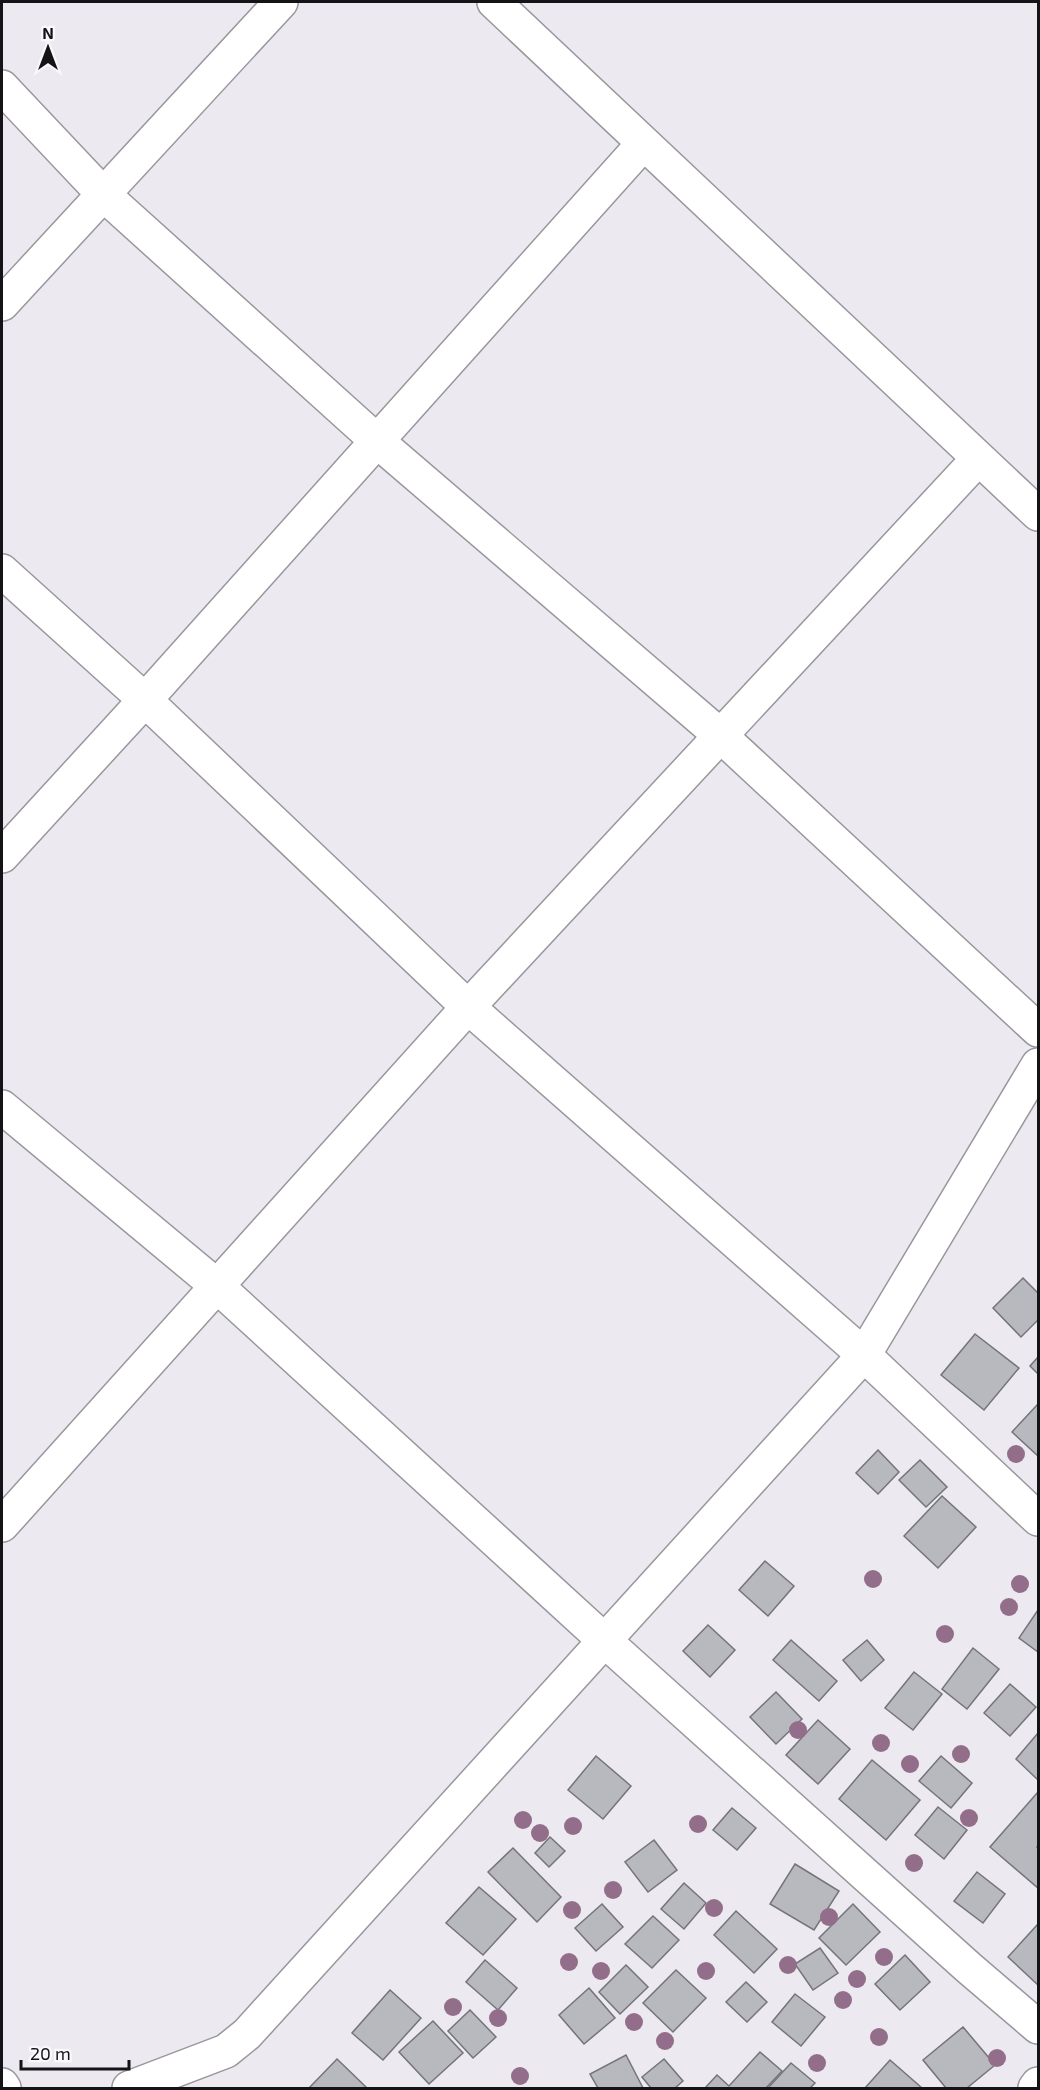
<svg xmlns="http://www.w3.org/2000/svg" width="1040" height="2090" font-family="'Exo 2',sans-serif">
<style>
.building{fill:#b8b8bf;stroke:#74747a;stroke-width:1.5}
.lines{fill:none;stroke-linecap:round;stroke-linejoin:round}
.minor-casing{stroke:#99979d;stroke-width:36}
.minor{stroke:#fff;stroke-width:33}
.tree{fill:#936e8a}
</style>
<rect width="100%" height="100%" fill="#ece9f0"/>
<g class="building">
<polygon points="1023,1278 1038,1293 1038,1320 1021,1337 993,1308"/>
<polygon points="975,1334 1019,1368 984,1410 941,1375"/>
<polygon points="1038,1357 1038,1374 1030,1366"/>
<polygon points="1037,1405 1038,1406 1038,1456 1012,1432"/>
<polygon points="878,1450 899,1472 878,1494 856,1473"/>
<polygon points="920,1460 947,1487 926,1507 899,1480"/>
<polygon points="942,1496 976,1527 938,1568 904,1536"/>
<polygon points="765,1561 794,1586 768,1616 739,1590"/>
<polygon points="1038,1610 1038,1652 1019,1638"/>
<polygon points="708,1625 735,1650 710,1677 683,1651"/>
<polygon points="791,1640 837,1681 819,1701 773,1660"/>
<polygon points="867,1640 884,1660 861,1681 843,1660"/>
<polygon points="973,1648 999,1669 967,1709 942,1689"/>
<polygon points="914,1672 942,1694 913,1730 885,1708"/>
<polygon points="1010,1684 1036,1707 1010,1736 984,1713"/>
<polygon points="776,1692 802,1719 776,1744 750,1717"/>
<polygon points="818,1720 850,1749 818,1784 786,1755"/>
<polygon points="1038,1733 1038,1780 1016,1759"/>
<polygon points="596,1756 631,1786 603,1819 568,1790"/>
<polygon points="941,1756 972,1783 951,1808 919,1781"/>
<polygon points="872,1760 920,1800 886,1840 839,1799"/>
<polygon points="1038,1792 1038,1845 1037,1847 1038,1849 1038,1888 990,1847"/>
<polygon points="938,1807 967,1830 944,1859 915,1835"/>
<polygon points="732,1808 756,1828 737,1850 713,1830"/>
<polygon points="550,1837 565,1851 549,1867 535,1853"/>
<polygon points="654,1840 677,1870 648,1892 625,1862"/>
<polygon points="513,1848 561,1897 537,1922 488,1872"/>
<polygon points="795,1864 839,1891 814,1930 770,1904"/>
<polygon points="977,1872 1005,1894 983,1923 954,1901"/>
<polygon points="684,1883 706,1903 684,1929 661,1909"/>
<polygon points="479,1887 516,1919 483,1955 446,1923"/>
<polygon points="602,1904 623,1927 596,1951 575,1928"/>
<polygon points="853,1904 880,1932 846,1965 819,1938"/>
<polygon points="736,1911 777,1949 754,1973 714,1935"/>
<polygon points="653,1916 679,1940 652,1968 625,1944"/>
<polygon points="1038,1924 1038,1985 1008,1957"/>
<polygon points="820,1948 838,1973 813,1990 795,1964"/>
<polygon points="905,1955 930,1982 900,2010 875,1984"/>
<polygon points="485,1960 517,1988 498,2010 466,1982"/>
<polygon points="626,1965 648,1987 620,2014 599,1992"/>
<polygon points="676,1970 706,1998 673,2032 643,2003"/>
<polygon points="746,1982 767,2002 747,2022 726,2002"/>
<polygon points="589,1988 615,2018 584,2044 559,2015"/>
<polygon points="390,1990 421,2018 383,2060 352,2033"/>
<polygon points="795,1994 825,2017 801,2046 772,2022"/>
<polygon points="470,2010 496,2037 473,2058 448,2031"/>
<polygon points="433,2021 463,2053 429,2084 399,2052"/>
<polygon points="963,2027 995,2065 967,2088 946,2088 923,2060"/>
<polygon points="760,2052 782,2071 766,2088 705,2088 717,2075 729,2086"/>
<polygon points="626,2055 643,2088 598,2088 590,2074"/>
<polygon points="337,2059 367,2088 309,2088"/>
<polygon points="664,2059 683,2081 675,2088 651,2088 642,2077"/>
<polygon points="890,2060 922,2088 865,2088"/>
<polygon points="791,2063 815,2083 810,2088 768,2088"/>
</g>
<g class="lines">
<defs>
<g id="minor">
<polyline points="494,2 1038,514"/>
<polyline points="2,87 103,194 377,441 721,736 1038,1030"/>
<polyline points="2,304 281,2"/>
<polyline points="2,571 145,700 643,144"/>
<polyline points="2,856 145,700 468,1007 864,1355 1038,1519"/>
<polyline points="2,1107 217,1286 605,1641 969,1968 1038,2027"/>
<polyline points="2,1525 468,1007 978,459"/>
<polyline points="2,2085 4,2088"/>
<polyline points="129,2088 226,2051 247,2034 864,1355 1038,1065"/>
<polyline points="1035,2088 1038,2084"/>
</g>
</defs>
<use href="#minor" class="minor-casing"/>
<use href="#minor" class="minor"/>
</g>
<g class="tree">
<circle cx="1016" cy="1454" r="9"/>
<circle cx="873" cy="1579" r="9"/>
<circle cx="1020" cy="1584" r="9"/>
<circle cx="1009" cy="1607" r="9"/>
<circle cx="945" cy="1634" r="9"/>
<circle cx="798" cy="1730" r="9"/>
<circle cx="881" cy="1743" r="9"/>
<circle cx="961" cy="1754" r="9"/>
<circle cx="910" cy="1764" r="9"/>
<circle cx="969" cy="1818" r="9"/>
<circle cx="523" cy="1820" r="9"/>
<circle cx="698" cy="1824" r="9"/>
<circle cx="573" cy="1826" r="9"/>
<circle cx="540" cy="1833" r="9"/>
<circle cx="914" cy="1863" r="9"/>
<circle cx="613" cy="1890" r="9"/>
<circle cx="714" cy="1908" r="9"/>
<circle cx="572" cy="1910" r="9"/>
<circle cx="829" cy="1917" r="9"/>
<circle cx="884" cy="1957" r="9"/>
<circle cx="569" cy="1962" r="9"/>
<circle cx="788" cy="1965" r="9"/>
<circle cx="601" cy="1971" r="9"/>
<circle cx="706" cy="1971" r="9"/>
<circle cx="857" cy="1979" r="9"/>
<circle cx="843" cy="2000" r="9"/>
<circle cx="453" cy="2007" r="9"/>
<circle cx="498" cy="2018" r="9"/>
<circle cx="634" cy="2022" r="9"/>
<circle cx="879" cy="2037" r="9"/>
<circle cx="665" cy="2041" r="9"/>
<circle cx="997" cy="2058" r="9"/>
<circle cx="817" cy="2063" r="9"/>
<circle cx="520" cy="2076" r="9"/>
</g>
<rect width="1040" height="2090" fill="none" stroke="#141315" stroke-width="6"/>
<g transform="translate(48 48)" stroke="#faf7fd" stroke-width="4.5" paint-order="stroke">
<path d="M0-4.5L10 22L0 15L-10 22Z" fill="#141315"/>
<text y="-9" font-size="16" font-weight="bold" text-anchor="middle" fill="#141315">N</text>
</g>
<path d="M21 2060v9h108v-9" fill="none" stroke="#141315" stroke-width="3"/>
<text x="30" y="2060" font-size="18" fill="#141315" stroke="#faf7fd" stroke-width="4.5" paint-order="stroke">20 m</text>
</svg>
